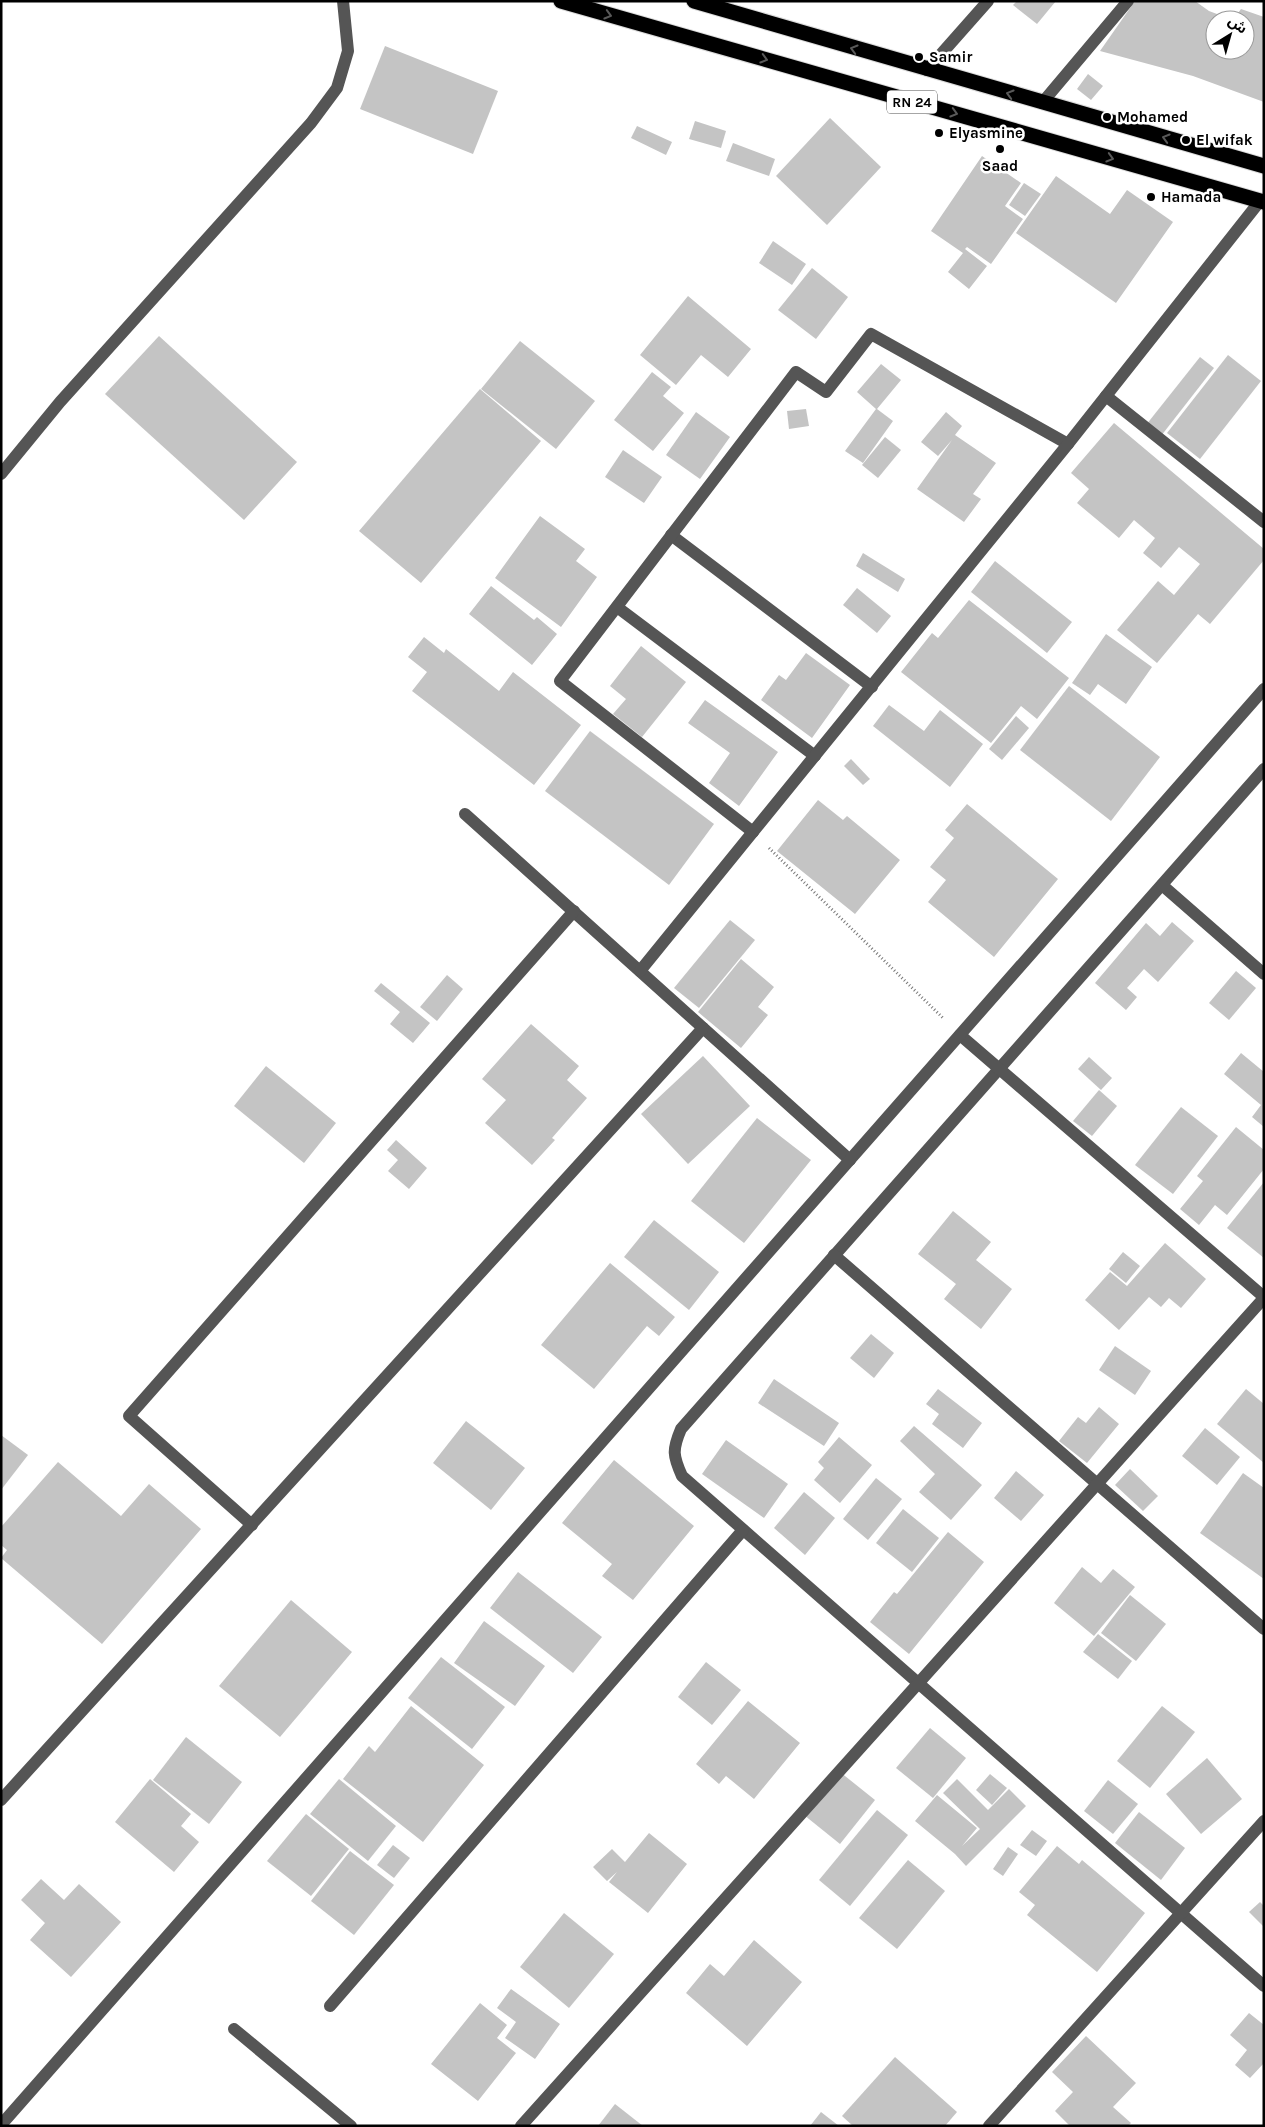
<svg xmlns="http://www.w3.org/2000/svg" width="1265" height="2127" font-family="Karla,'Noto Sans Arabic',sans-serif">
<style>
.building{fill:#c4c4c4}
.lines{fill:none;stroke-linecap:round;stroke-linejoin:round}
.highway-casing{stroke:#dbdbdb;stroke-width:17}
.path{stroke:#777;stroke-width:3;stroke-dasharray:1 2.5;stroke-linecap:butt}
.minor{stroke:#555;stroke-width:12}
.highway{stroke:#000;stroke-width:15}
.oneway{stroke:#595959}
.poi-dot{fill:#000;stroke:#fff;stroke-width:2}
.labels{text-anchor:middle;stroke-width:5;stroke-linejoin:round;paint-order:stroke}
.shield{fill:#fff;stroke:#4c4c4c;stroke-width:1}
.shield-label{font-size:14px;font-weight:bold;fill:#000}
.poi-label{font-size:15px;font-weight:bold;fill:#000;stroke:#fff;text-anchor:start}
</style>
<rect width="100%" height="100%" fill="#fff"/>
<g class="building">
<polygon points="1017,1 1056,1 1037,24 1013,5"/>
<polygon points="1135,1 1195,1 1209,11 1233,20 1215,20 1215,50 1245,50 1245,20 1233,20 1241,9 1264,17 1264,102 1193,76 1100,51"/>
<polygon points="385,46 498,91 473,154 360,109"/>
<polygon points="1088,74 1103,86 1091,100 1077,89"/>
<polygon points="830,118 881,167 827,225 776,176"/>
<polygon points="695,121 726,131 721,148 689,139"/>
<polygon points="637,126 672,142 666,155 631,138"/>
<polygon points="733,143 775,159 769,176 726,161"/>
<polygon points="982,156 1021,183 1005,206 1023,219 991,264 967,247 965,249 987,266 969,289 948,272 963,253 931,231"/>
<polygon points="1056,176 1110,214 1127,190 1173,222 1116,303 1016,233"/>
<polygon points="1024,183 1041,194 1025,216 1009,205"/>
<polygon points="773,241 806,264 792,285 759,263"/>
<polygon points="812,268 848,297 816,339 778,310"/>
<polygon points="688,296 751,349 728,377 701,355 676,385 640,355"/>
<polygon points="159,336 297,462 244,520 105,394"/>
<polygon points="520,341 595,401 556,449 481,389"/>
<polygon points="1228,355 1261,381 1200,459 1167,433"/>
<polygon points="1200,357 1214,368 1161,436 1146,425"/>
<polygon points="881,364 901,380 877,409 893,421 863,463 845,451 876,409 857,392"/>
<polygon points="652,372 671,387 663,396 684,413 653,451 614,420"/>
<polygon points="480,389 541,441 421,583 359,531"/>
<polygon points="806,409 809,426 789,429 787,411"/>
<polygon points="696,412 730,437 700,479 666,455"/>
<polygon points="946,412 962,426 955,435 996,463 973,494 981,499 964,522 917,489 952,440 938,456 921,442"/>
<polygon points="1114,423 1264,549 1264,560 1210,624 1198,614 1157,663 1117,630 1158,581 1174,595 1200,564 1179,547 1161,568 1143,553 1155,538 1134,520 1119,538 1077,503 1089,489 1071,473"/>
<polygon points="885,437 901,450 878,478 862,465"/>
<polygon points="623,450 662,477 644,503 605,477"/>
<polygon points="540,516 585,549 576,561 597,577 561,627 495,578"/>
<polygon points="863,553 905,579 898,592 856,566"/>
<polygon points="995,561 1072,622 1047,653 971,592"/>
<polygon points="491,586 534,620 537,617 557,634 532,665 469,614"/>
<polygon points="857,588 891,616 877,633 843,605"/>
<polygon points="969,600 1069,678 1037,719 1021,706 991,743 901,672 932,633 938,638"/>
<polygon points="1106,634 1152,667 1126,704 1098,684 1090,695 1072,683"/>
<polygon points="424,637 444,653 446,649 499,691 513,672 581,725 534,785 412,691 427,672 408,657"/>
<polygon points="641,646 686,682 642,737 613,714 626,699 610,686"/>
<polygon points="806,653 850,685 812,738 761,700 779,675 786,680"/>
<polygon points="1069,686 1160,757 1111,821 1020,750"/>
<polygon points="705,700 778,752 739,806 709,783 730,753 688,723"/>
<polygon points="889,705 924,731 940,710 983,744 950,787 873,726"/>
<polygon points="1016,716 1029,728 1002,760 989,749"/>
<polygon points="590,731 714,824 669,885 545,791"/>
<polygon points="851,759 870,779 863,785 844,766"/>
<polygon points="818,800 843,820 847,816 900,860 855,914 777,851"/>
<polygon points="967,804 1058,879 994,957 928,902 946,880 930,867 954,838 945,830"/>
<polygon points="730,920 755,940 699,1008 674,988"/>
<polygon points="1172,922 1194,941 1158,982 1144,969 1127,988 1137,997 1126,1010 1095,983 1146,923 1160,936"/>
<polygon points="741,959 774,987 758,1007 768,1015 741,1048 698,1012"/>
<polygon points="1236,971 1256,988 1229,1020 1209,1003"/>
<polygon points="447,975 463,989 437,1021 420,1007"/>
<polygon points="381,983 430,1023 413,1043 390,1024 400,1012 374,991"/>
<polygon points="531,1024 579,1066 567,1080 587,1098 552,1138 555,1140 532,1165 485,1123 506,1100 482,1079"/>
<polygon points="1241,1053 1264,1072 1264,1127 1252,1117 1261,1105 1224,1074"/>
<polygon points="703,1056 750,1106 688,1164 641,1114"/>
<polygon points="1089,1057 1112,1078 1101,1090 1078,1069"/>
<polygon points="266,1066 336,1123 304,1163 234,1106"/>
<polygon points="1099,1090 1117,1106 1092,1136 1073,1121"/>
<polygon points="1181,1107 1218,1136 1173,1194 1135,1165"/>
<polygon points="757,1118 811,1160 744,1243 691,1201"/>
<polygon points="1236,1127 1264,1150 1264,1169 1227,1215 1215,1205 1199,1225 1180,1209 1203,1181 1197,1176"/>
<polygon points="396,1140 427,1168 409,1189 388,1171 398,1160 387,1150"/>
<polygon points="1264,1182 1264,1258 1227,1228"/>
<polygon points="953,1211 991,1242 976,1260 1012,1289 981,1329 944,1299 956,1284 918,1254"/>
<polygon points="654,1220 719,1272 689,1310 624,1257"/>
<polygon points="1165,1243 1206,1279 1181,1308 1169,1298 1161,1307 1149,1297 1119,1330 1085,1300 1110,1272 1127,1286"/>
<polygon points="1123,1252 1140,1266 1126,1283 1109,1269"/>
<polygon points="610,1263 675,1317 659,1336 647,1326 594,1389 541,1345"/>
<polygon points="871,1334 894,1353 874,1378 850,1358"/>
<polygon points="1115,1346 1151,1371 1135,1395 1099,1370"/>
<polygon points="774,1379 839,1423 824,1446 758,1403"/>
<polygon points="938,1389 982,1423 963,1448 932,1424 939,1414 926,1404"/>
<polygon points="1246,1389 1264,1404 1264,1463 1217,1424"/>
<polygon points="1099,1407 1119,1424 1087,1463 1059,1441 1078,1417 1086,1423"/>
<polygon points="466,1421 525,1468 491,1510 433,1463"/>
<polygon points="914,1426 982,1485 951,1520 919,1492 935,1474 900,1441"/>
<polygon points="1205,1428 1240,1457 1217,1485 1182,1456"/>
<polygon points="1,1435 28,1455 1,1490"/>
<polygon points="839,1437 872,1465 840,1503 814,1480 824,1468 818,1462"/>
<polygon points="726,1440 788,1484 764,1518 702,1474"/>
<polygon points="614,1460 694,1526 633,1600 602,1576 612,1564 562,1523"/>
<polygon points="58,1462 121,1516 149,1484 201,1529 102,1644 1,1558 7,1550 1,1545 1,1527"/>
<polygon points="1130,1469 1158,1496 1143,1511 1115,1485"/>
<polygon points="1016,1471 1044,1495 1021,1521 994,1498"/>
<polygon points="1243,1473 1264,1488 1264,1579 1200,1533"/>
<polygon points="876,1478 902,1499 868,1540 843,1519"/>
<polygon points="804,1492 835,1518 805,1555 774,1528"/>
<polygon points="903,1509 939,1538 912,1572 876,1543"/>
<polygon points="948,1532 984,1562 909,1654 870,1622 894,1592 897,1594"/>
<polygon points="1082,1567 1101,1583 1113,1569 1135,1587 1094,1636 1054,1603"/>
<polygon points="518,1572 602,1637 573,1673 490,1608"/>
<polygon points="1130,1595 1166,1624 1136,1661 1101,1633"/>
<polygon points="291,1600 352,1652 280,1737 219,1686"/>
<polygon points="484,1621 545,1666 515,1706 454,1663"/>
<polygon points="1098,1634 1132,1661 1118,1679 1083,1652"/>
<polygon points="441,1657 505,1707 472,1749 408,1698"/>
<polygon points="706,1662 741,1690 712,1725 678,1697"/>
<polygon points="748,1701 800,1743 754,1799 726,1776 719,1784 696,1764"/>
<polygon points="411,1706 484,1765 423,1842 343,1779 369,1746 375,1752"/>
<polygon points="1162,1706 1195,1732 1150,1788 1117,1761"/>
<polygon points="930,1728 966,1758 933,1798 896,1768"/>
<polygon points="186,1737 242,1782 209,1824 153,1780"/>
<polygon points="1207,1758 1242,1799 1201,1834 1166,1794"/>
<polygon points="840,1772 875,1800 840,1844 804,1815"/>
<polygon points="990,1774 1007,1788 992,1805 976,1790"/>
<polygon points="150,1779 191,1814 181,1826 199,1842 174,1872 115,1822"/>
<polygon points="339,1779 396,1826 368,1861 310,1814"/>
<polygon points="957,1779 988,1810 1009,1789 1026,1806 966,1866 955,1854 915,1821 937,1795 977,1828 962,1846 980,1829 943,1793"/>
<polygon points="1108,1780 1138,1804 1113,1834 1084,1811"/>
<polygon points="877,1810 908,1835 850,1906 819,1880"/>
<polygon points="1139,1812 1185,1848 1161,1880 1115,1843"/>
<polygon points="306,1814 349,1849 311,1896 267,1861"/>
<polygon points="1032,1830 1047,1841 1036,1856 1020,1845"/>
<polygon points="649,1833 687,1864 648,1913 609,1882 617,1872 607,1881 593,1867 612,1849 625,1862"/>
<polygon points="393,1845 410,1858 394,1878 377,1865"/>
<polygon points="1057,1846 1079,1864 1082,1860 1145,1913 1097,1972 1027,1915 1035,1905 1019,1892"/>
<polygon points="1008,1847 1018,1854 1003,1876 993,1869"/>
<polygon points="350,1851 394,1885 354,1935 311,1901"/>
<polygon points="908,1860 945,1891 897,1949 859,1918"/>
<polygon points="41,1879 64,1900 79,1884 121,1922 71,1977 30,1940 45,1923 21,1900"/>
<polygon points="1260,1902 1264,1906 1264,1927 1249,1912"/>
<polygon points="564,1913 614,1954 569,2008 520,1967"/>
<polygon points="754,1940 802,1982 747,2046 686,1993 710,1964 724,1976"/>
<polygon points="511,1989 560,2024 535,2059 505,2038 516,2022 497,2008"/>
<polygon points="480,2003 507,2025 497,2038 516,2053 478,2101 431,2064"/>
<polygon points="1249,2013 1264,2025 1264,2063 1250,2078 1235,2065 1247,2050 1230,2035"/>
<polygon points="1086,2036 1136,2083 1113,2107 1131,2123 1128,2126 1070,2126 1055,2111 1073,2092 1052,2072"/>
<polygon points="895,2057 957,2112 945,2126 853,2126 842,2116"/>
<polygon points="615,2104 643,2126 598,2126"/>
<polygon points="821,2112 839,2126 810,2126"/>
</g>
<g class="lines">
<defs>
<g id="highway">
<polyline points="561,1 1264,202"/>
<polyline points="694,1 1264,166"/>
</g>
</defs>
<use href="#highway" class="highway-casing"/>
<polyline class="path" points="769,848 943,1018"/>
<g class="minor">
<polyline points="927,70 988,1"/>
<polyline points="1042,103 1128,1"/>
<polyline points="1106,396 1264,522"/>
<polyline points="1,474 60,402 311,123 337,88 348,51 343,1"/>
<polyline points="671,535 872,687"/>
<polyline points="617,607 815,756"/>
<path d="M1264 769 681 1429C672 1450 673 1456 682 1476L1264 1986"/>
<polyline points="465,814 850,1160"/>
<polyline points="753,832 560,681 796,372 826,392 871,334 1068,444"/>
<polyline points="1162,885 1264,974"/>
<polyline points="640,971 1068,444 1260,201"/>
<polyline points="960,1035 1264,1297"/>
<polyline points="834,1255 1264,1629"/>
<polyline points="252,1525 129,1416 574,911"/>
<polyline points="1,1800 703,1028"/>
<polyline points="330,2006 743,1530"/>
<polyline points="234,2029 351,2126"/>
<polyline points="1,2125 1264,689"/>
<polyline points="521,2126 1264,1298"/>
<polyline points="989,2126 1264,1821"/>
</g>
<use href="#highway" class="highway"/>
</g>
<defs><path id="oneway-chevron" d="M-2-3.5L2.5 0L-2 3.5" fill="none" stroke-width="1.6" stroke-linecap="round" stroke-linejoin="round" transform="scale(1.25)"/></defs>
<g class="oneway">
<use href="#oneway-chevron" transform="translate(608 15) rotate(16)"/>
<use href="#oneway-chevron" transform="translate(854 49) rotate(-164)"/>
<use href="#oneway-chevron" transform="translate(764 59) rotate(16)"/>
<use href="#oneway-chevron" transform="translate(1010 94) rotate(-164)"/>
<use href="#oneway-chevron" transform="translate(954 113) rotate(16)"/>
<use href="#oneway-chevron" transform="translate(1166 138) rotate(-164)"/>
<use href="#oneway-chevron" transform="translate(1110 158) rotate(16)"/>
</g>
<g class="poi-dot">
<circle cx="919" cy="57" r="5"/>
<circle cx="1107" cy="117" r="5"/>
<circle cx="939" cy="133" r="5"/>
<circle cx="1186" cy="140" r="5"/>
<circle cx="1000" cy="149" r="5"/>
<circle cx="1151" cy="197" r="5"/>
</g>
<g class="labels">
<rect class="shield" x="887" y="90.5" width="50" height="23" rx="4"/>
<g class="shield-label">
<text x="912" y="107">RN 24</text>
</g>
<g class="poi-label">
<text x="929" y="62">Samir</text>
<text x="1117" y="122">Mohamed</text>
<text x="949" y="138">Elyasmine</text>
<text x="1196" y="145">El wifak</text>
<text x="1000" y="171" text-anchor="middle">Saad</text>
<text x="1161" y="202">Hamada</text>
</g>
</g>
<rect width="1265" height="2127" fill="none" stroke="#000000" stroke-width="5"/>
<g transform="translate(1230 35) rotate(37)"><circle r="24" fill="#ffffff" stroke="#999999"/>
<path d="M0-4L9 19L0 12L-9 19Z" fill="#000000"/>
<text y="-8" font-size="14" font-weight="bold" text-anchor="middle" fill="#000000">ش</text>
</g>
</svg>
